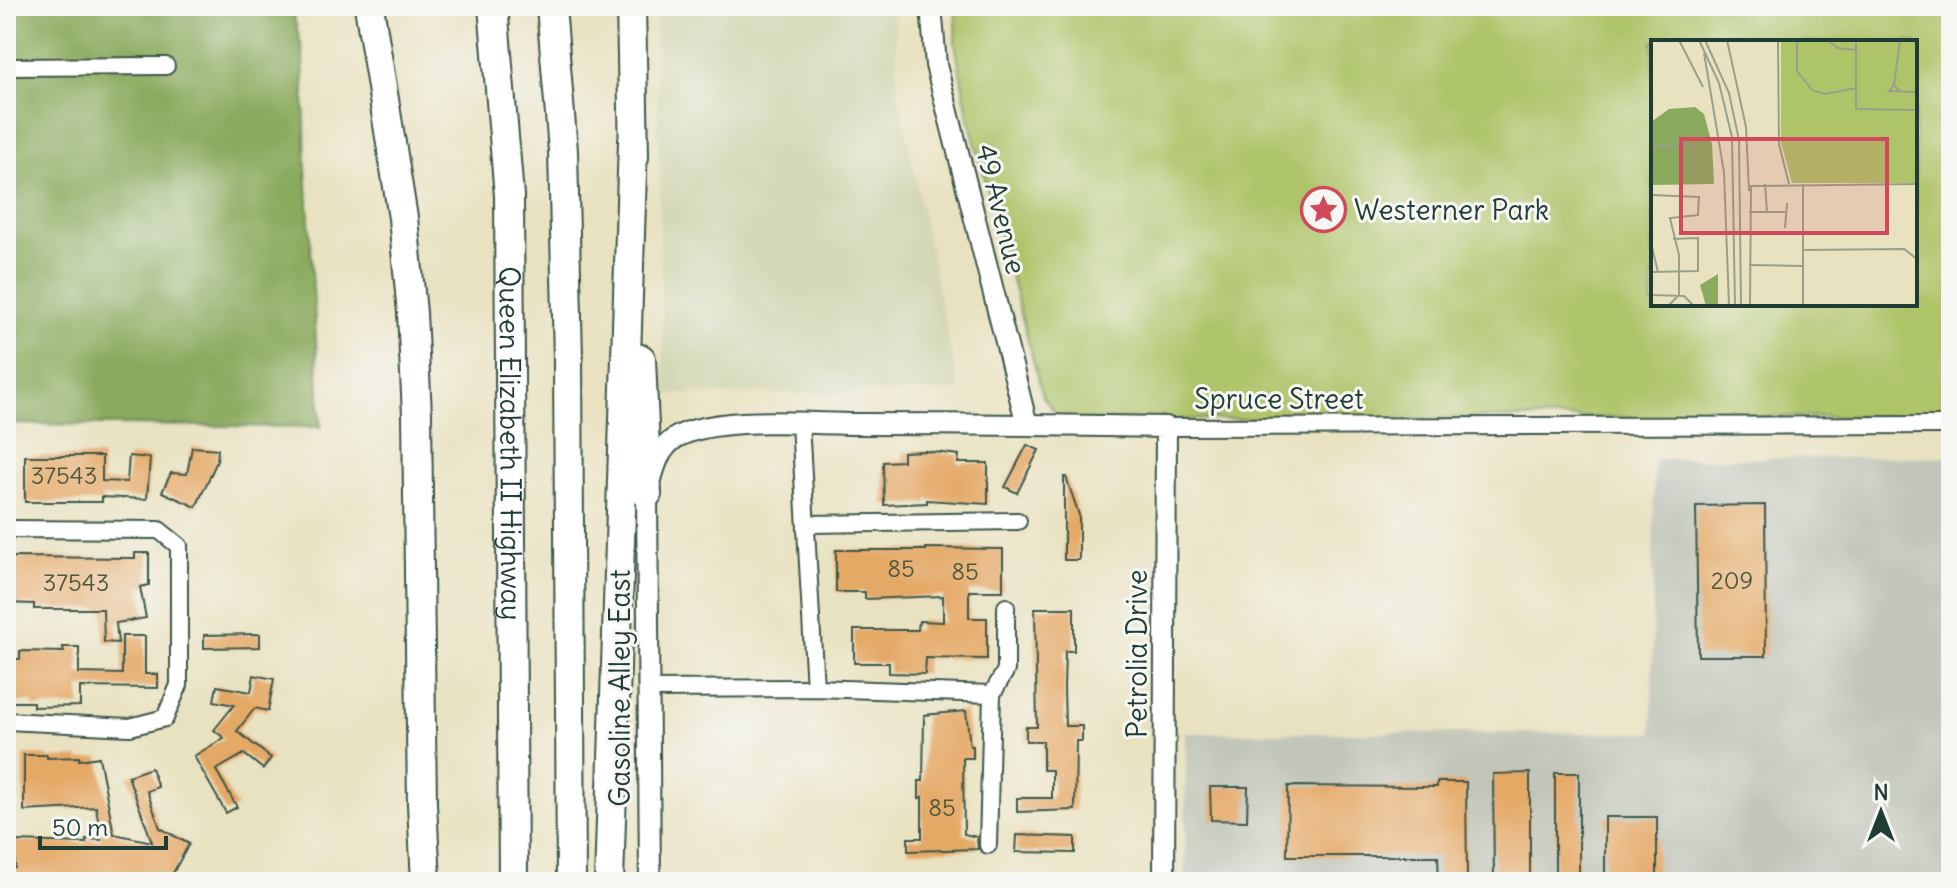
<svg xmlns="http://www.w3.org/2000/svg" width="1957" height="888" font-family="Delius,sans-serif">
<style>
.built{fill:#d5d8b7}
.industrial{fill:#c2c6b9}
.green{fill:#aec469;stroke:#66804e;stroke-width:2;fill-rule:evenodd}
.forest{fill:#8aaa5d;stroke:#547448;stroke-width:2}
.building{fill:#e5a966}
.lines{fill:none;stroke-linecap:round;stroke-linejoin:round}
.minor-casing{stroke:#3d5649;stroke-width:20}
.tertiary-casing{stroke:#3d5649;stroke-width:24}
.motorway-casing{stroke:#3d5649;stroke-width:32}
.minor{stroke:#fff;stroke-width:16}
.tertiary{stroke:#fff;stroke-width:20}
.motorway{stroke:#fff;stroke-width:28}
.labels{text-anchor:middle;stroke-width:6;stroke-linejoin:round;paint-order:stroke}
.number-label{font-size:24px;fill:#505840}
.street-label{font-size:28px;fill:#1f3d34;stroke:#f6f6f2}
.poi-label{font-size:28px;fill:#1f3d34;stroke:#f6f6f2;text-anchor:start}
.inset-road{fill:none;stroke:#98a089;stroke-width:2}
.view{fill:#d1495b;fill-opacity:0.15;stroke:#d1495b;stroke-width:4}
.inset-edge{fill:none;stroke:#1f3d34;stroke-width:4}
</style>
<rect width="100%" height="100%" fill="#f6f6f2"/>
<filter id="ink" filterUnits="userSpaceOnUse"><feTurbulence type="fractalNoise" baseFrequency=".0125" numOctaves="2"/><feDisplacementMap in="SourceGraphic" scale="16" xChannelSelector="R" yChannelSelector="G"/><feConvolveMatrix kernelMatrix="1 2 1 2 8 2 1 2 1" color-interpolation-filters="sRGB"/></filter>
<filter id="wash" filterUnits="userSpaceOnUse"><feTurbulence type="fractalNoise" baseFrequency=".006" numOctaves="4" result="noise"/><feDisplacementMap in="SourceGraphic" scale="32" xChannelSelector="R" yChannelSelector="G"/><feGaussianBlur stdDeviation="1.8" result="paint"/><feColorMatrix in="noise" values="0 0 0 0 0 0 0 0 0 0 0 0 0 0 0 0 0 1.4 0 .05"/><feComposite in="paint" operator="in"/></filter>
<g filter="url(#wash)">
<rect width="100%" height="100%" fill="#e9e2c1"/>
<g class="built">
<polygon points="655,6 895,6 898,92 959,391 664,395"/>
<polygon points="1069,879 1069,882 696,882 894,880"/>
</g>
<polygon class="industrial" points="1951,457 1951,882 1185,882 1186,733 1652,733 1654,459"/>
<path class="green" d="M956 6H1951V416L1061 420 1043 397 968 115 955 43ZM1653 42H1915V304H1653Z"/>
<polygon class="forest" points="6,6 291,6 303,52 306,166 321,427 6,424"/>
<g id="blocks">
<g class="building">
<polygon points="1027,445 1039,450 1017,493 1005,487"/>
<polygon points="192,447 218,449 217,461 196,507 162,492 171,473 187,474"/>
<polygon points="925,451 959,455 958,463 988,463 988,504 927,500 927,503 884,505 883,462 903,461 903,452"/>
<polygon points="25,456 102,456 102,481 127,482 129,456 150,458 147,499 102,497 102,502 25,502"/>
<polygon points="1064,477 1066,477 1079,515 1079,560 1064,560"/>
<polygon points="1765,505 1766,656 1698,656 1696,506"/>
<polygon points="926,548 1003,549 1003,591 969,591 969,618 987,618 987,659 926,658 925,674 889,673 889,663 854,663 854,630 918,630 919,621 943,622 943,596 865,599 865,592 836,592 836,550 926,550"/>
<polygon points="135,553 149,553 149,585 140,587 146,618 116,623 118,643 104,642 103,609 34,609 34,604 6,603 6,557 135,558"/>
<polygon points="1035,608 1074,608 1074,651 1065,651 1064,688 1065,726 1082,726 1082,741 1076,741 1075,810 1017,812 1017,798 1052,798 1052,770 1043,770 1043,741 1026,741 1026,727 1037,727"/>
<polygon points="260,634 260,647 204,648 204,635"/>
<polygon points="122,636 145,636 145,674 158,674 158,688 80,687 80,706 33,707 33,702 6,702 6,659 20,659 20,651 64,652 63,647 79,647 79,673 122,674"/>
<polygon points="254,675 274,679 268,711 255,708 237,731 271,758 263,769 244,754 216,770 237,807 226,813 194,756 224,738 214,730 234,705 214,701 217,686 251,692"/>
<polygon points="966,711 970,746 973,746 973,758 963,758 964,834 977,837 978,849 908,851 908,838 922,838 922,797 919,798 919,781 923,781 924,715"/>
<polygon points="24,755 47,755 47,758 79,757 79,760 99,757 114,834 152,842 128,776 151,768 158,787 147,791 160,828 189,844 168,882 6,882 6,868 15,868 15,841 86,843 86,839 101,840 96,807 24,811"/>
<polygon points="1530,773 1530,882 1494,882 1493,774"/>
<rect x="1555" y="773" width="24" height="109"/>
<polygon points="1437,782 1466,782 1467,882 1439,882 1438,856 1287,856 1288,786 1437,787"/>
<polygon points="1210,787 1248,787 1247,821 1211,820"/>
<rect x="1605" y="817" width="52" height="65"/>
<polygon points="1017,835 1075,837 1075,853 1016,852"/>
</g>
</g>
</g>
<g filter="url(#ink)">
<use href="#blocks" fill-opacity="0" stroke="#3d5649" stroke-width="2"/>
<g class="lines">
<defs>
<g id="minor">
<polyline points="6,67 166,66"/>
<polyline points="800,423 815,688"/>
<polyline points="1166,427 1951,425"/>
<polyline points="807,524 1018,521"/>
<polyline points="6,529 159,530 179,546 179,685 165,718 130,727 6,721"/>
<polyline points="647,689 815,688 992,694"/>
<polyline points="988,845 992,694 1006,670 1006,607"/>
</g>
<g id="tertiary">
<polyline points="931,6 936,65 1027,425"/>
<path d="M650 882 647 494C653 474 656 449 677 437 717 415 809 424 856 424 960 424 1063 425 1166 427L1164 882"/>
</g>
<g id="motorway">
<polyline points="369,6 403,218 412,313 417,415 422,804 426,882"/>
<path id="s1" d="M493 6 509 196 513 882"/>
<polyline points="551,6 563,151 568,358 571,882"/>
<polyline points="631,6 634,157"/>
<polyline points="641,359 647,494"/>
<polyline points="609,882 633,141"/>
</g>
</defs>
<use href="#minor" class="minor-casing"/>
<use href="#tertiary" class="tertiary-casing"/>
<use href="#motorway" class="motorway-casing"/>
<use href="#minor" class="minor"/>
<use href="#tertiary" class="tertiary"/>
<use href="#motorway" class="motorway"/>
</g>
</g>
<defs>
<symbol id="sight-ring" viewBox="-11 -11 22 22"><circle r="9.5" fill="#f6f6f2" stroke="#d1495b" stroke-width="1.5"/><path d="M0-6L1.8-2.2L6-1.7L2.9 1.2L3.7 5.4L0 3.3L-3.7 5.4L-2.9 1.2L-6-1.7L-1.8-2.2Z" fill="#d1495b"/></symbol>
</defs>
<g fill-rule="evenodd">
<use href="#sight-ring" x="1298" y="184" width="51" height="51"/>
</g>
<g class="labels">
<g class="number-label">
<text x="64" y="484">37543</text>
<text x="901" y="577">85</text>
<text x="965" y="580">85</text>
<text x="1732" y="589">209</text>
<text x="76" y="591">37543</text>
<text x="942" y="816">85</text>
</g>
<g class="street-label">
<text transform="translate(1001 209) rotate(76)" y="10">49 Avenue</text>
<text x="1279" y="409">Spruce Street</text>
<text dy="10" stroke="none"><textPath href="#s1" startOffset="438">Queen Elizabeth II Highway</textPath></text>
<text transform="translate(1137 654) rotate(-90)" y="10">Petrolia Drive</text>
<text transform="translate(620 688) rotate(-90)" y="10">Gasoline Alley East</text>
</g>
<g class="poi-label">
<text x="1354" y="220">Westerner Park</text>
</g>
</g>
<g transform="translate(1651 40)">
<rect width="266" height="266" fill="#e9e2c1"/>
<path d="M130 0H266V143H141L130 103Z" fill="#aec469"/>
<path d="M44 67 53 74 61 104 63 144 0 145V82L18 69ZM67 234V266H55L49 245Z" fill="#8aaa5d"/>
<path class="inset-road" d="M28 0 52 47M48 0 68 43 81 97 84 266M54 0 78 53 88 100 90 266M76 0 95 87 98 151M127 0 128 104 138 144M146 0V31L161 50 174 54 205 48M177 0 187 8 205 10M205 0V69L266 70M53 13 73 132 78 266M243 45 238 51 266 52M248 51 243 45 249 0M0 106H47M114 144 116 172M0 155 48 157 47 175 19 178 28 215V255L17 266M98 172H134M134 188 136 163M0 203 7 232M152 210 253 209 266 219M98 225 152 226M0 232 47 231V198L22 199M0 255 33 256 43 266M99 266 100 146 266 144M152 266V144"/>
<path class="view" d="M30 99H236V193H30Z"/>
<rect width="266" height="266" class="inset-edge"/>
</g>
<rect width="1957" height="888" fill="none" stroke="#f6f6f2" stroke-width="32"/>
<g transform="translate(1881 812)" stroke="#f6f6f2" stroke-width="6" paint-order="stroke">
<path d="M0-6L14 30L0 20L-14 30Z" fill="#1f3d34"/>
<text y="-12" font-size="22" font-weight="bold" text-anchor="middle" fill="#1f3d34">N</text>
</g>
<path d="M40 836v12h126v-12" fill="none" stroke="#1f3d34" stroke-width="4"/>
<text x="52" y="836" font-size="24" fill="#1f3d34" stroke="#f6f6f2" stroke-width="6" paint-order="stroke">50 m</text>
</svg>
